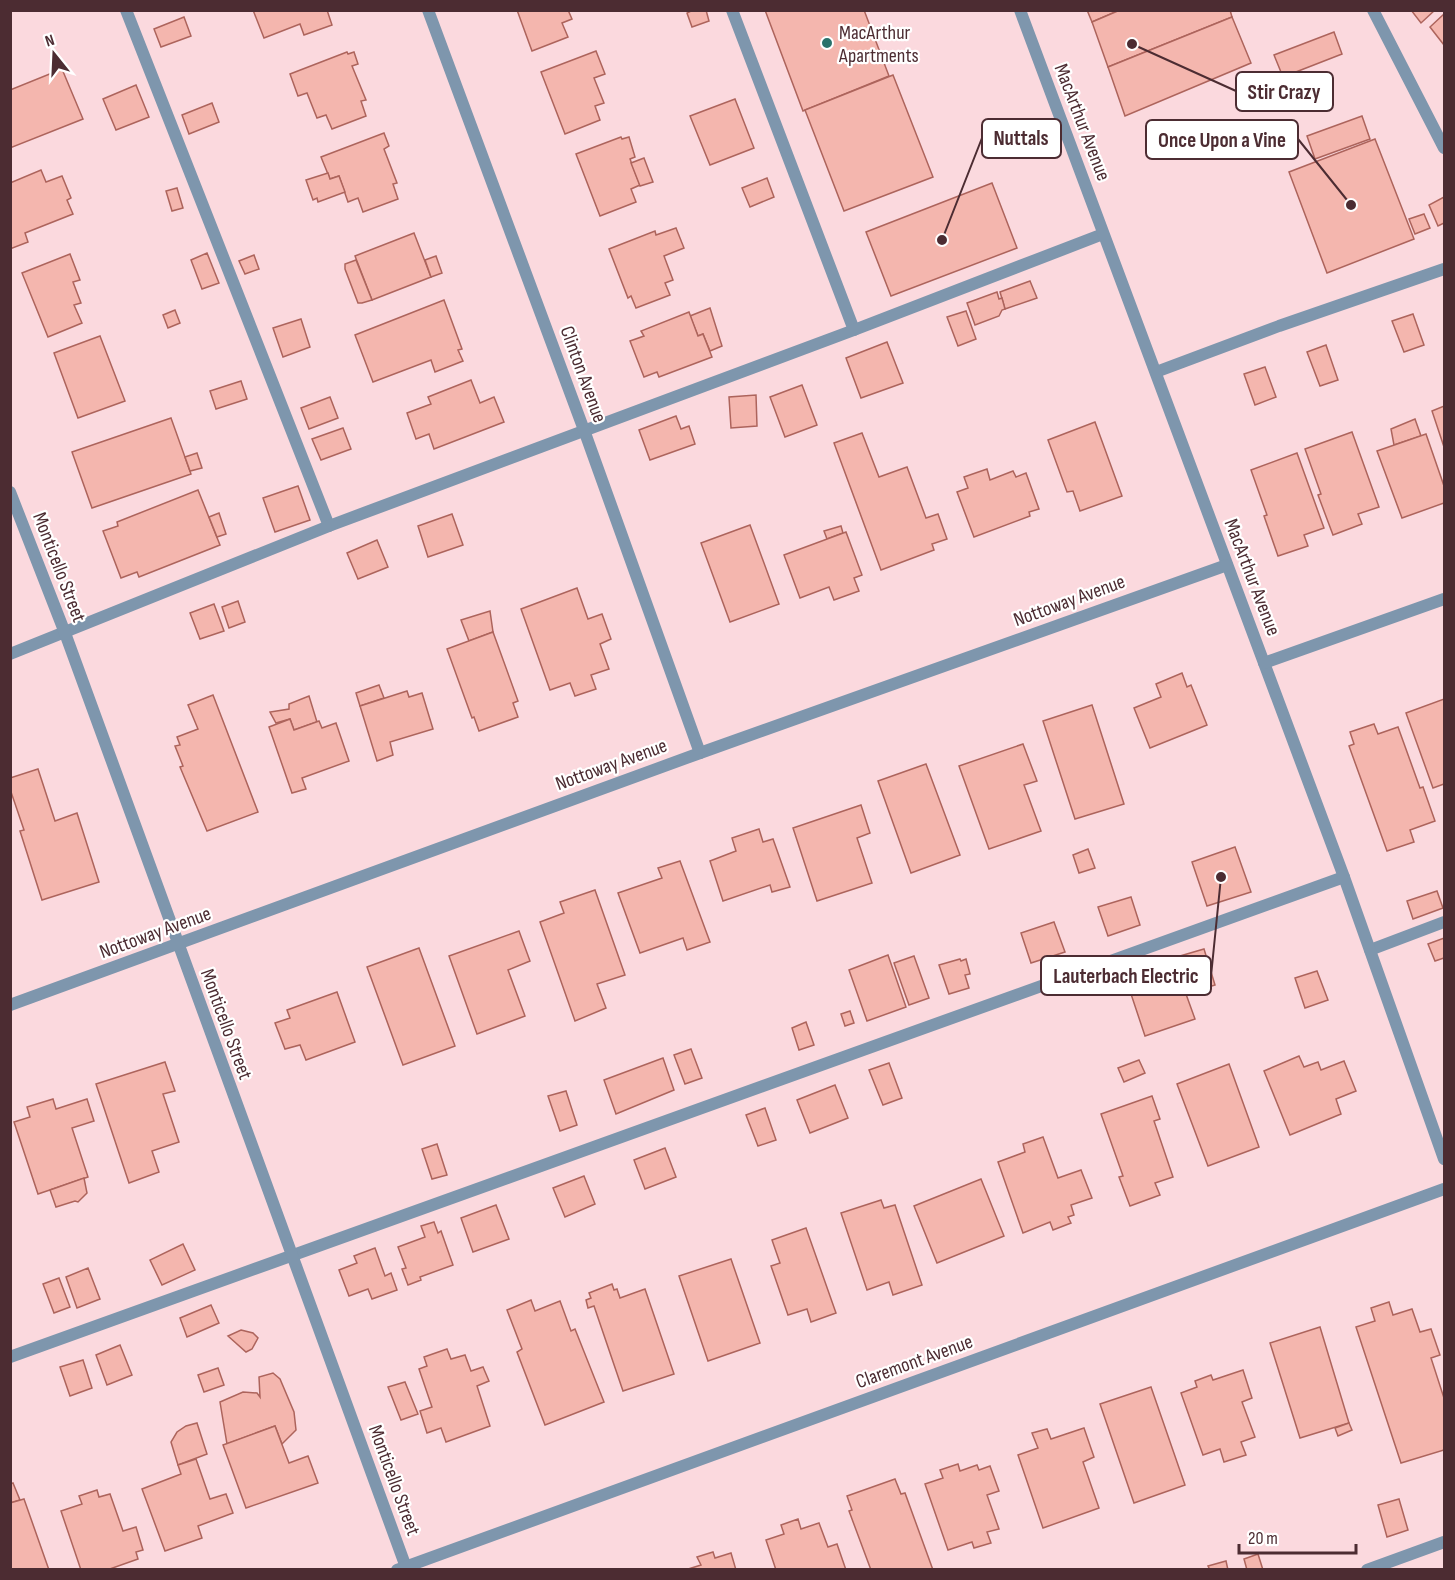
<svg xmlns="http://www.w3.org/2000/svg" width="1455" height="1580" font-family="'Sofia Sans Condensed',sans-serif">
<style>
.building{fill:#f4b6ae;stroke:#ad645c;stroke-width:1.5}
.lines{fill:none;stroke-linecap:round;stroke-linejoin:round}
.service{stroke:#7e96ad;stroke-width:12}
.minor{stroke:#7e96ad;stroke-width:12}
.poi-dot{fill:#29726b;stroke:#fff;stroke-width:2}
.labels{text-anchor:middle;stroke-width:4.5;stroke-linejoin:round;paint-order:stroke}
.poi-label{font-size:20px;fill:#4c2c32;stroke:#fff;text-anchor:start}
.street-label{font-size:20px;fill:#4c2c32;stroke:#fff}
.leader{fill:none;stroke:#4c2c32;stroke-width:2}
.callout-dot{fill:#4c2c32;stroke:#fff;stroke-width:2}
.callout{fill:#fff;stroke:#4c2c32;stroke-width:2}
.callout-label{font-size:21px;text-anchor:middle;font-weight:bold;fill:#4c2c32}
</style>
<rect width="100%" height="100%" fill="#fbd9de"/>
<g class="building">
<polygon points="253,10 327,10 332,25 304,35 300,24 264,38"/>
<polygon points="517,10 568,10 572,19 562,23 568,37 532,51"/>
<polygon points="693,10 706,10 709,21 692,27 687,13"/>
<polygon points="765,10 864,10 889,76 803,111"/>
<polygon points="1087,10 1120,10 1092,22"/>
<polygon points="1120,10 1230,10 1232,17 1108,67 1092,22"/>
<polygon points="1411,10 1435,10 1421,23"/>
<polygon points="1444,14 1444,45 1430,27"/>
<polygon points="184,17 191,36 161,47 154,29"/>
<polygon points="1232,17 1251,63 1125,116 1108,67"/>
<polygon points="1334,32 1342,54 1283,77 1274,55"/>
<polygon points="596,51 605,74 594,78 604,103 595,106 600,120 565,134 541,72"/>
<polygon points="347,52 348,54 354,52 358,64 352,66 366,100 361,101 366,116 332,129 326,115 317,118 307,93 298,96 290,74"/>
<polygon points="62,69 83,119 10,148 10,90"/>
<polygon points="893,75 933,177 844,211 805,110"/>
<polygon points="136,85 149,117 116,130 103,99"/>
<polygon points="735,99 754,148 710,165 690,116"/>
<polygon points="212,103 219,122 189,134 182,115"/>
<polygon points="1362,116 1370,139 1315,159 1307,136"/>
<polygon points="384,133 389,146 384,149 397,183 393,184 398,199 363,212 358,198 348,202 339,176 330,179 321,157"/>
<polygon points="621,137 622,139 629,137 635,157 630,159 640,185 631,189 636,202 600,216 576,154"/>
<polygon points="1375,139 1414,239 1327,273 1289,172"/>
<polygon points="644,158 653,182 640,186 631,163"/>
<polygon points="41,170 46,182 62,176 71,198 67,200 73,214 25,233 28,242 10,249 10,183"/>
<polygon points="328,173 330,179 339,176 345,192 318,202 317,198 313,200 306,180"/>
<polygon points="767,178 774,197 750,207 742,188"/>
<polygon points="992,183 1017,248 891,296 866,232"/>
<polygon points="177,188 183,208 172,211 166,191"/>
<polygon points="1444,197 1444,223 1438,226 1429,205"/>
<polygon points="1424,214 1430,228 1415,234 1409,219"/>
<polygon points="676,228 684,248 664,256 673,280 665,283 670,295 636,308 631,296 628,298 609,249 655,231 656,235"/>
<polygon points="414,233 431,277 372,300 355,256"/>
<polygon points="207,253 219,283 202,289 191,260"/>
<polygon points="70,254 80,280 73,282 81,303 74,305 82,323 48,337 22,273"/>
<polygon points="254,255 259,269 245,274 239,261"/>
<polygon points="436,256 442,273 431,277 425,260"/>
<polygon points="356,260 372,300 362,303 358,303 345,269 345,264"/>
<polygon points="1030,281 1037,298 1005,309 1000,292"/>
<polygon points="997,292 999,299 1002,298 1005,309 1002,310 999,316 975,325 967,303"/>
<polygon points="444,300 462,349 458,350 463,361 435,372 431,360 373,382 355,335"/>
<polygon points="710,308 722,346 710,351 703,334 698,336 690,316"/>
<polygon points="175,310 180,323 168,328 163,315"/>
<polygon points="966,311 976,339 958,346 947,317"/>
<polygon points="689,312 698,336 703,334 712,357 659,377 657,372 644,377 630,341 644,336 641,331"/>
<polygon points="1413,314 1424,345 1404,352 1392,321"/>
<polygon points="301,319 310,347 283,357 273,328"/>
<polygon points="100,336 125,401 78,418 54,353"/>
<polygon points="887,342 903,383 861,398 846,358"/>
<polygon points="1326,345 1338,380 1320,386 1307,352"/>
<polygon points="1265,367 1276,397 1255,405 1244,374"/>
<polygon points="471,380 480,403 494,397 504,422 434,449 429,434 416,439 407,413 431,404 428,397"/>
<polygon points="241,381 247,399 216,409 210,391"/>
<polygon points="802,385 817,425 785,437 770,397"/>
<polygon points="756,395 757,426 731,428 729,397"/>
<polygon points="330,397 338,418 309,429 301,408"/>
<polygon points="1444,406 1444,447 1432,411"/>
<polygon points="676,416 681,429 689,426 695,444 650,460 639,430"/>
<polygon points="171,418 191,474 92,508 72,452"/>
<polygon points="1415,419 1421,436 1394,445 1391,429"/>
<polygon points="1095,422 1122,496 1080,511 1073,491 1067,492 1048,440"/>
<polygon points="343,428 351,449 321,460 312,439"/>
<polygon points="1352,432 1379,507 1358,514 1362,524 1333,535 1318,495 1321,494 1305,449"/>
<polygon points="862,433 879,477 907,467 926,518 938,514 947,539 932,544 934,550 881,570 834,443"/>
<polygon points="1426,434 1444,486 1444,503 1402,518 1377,451"/>
<polygon points="197,453 202,468 190,471 185,457"/>
<polygon points="1297,453 1324,528 1304,535 1308,546 1278,556 1264,516 1267,515 1251,470"/>
<polygon points="987,469 990,480 1013,471 1016,477 1026,473 1039,509 1029,512 1030,516 974,537 957,492 968,488 964,477"/>
<polygon points="298,486 310,520 275,532 263,498"/>
<polygon points="198,490 220,545 139,577 137,572 121,578 103,531 118,526 117,522"/>
<polygon points="219,513 226,534 217,537 209,517"/>
<polygon points="452,514 463,545 428,557 418,526"/>
<polygon points="750,525 779,604 730,622 701,543"/>
<polygon points="841,526 843,533 827,539 824,531"/>
<polygon points="846,532 862,575 854,578 859,591 834,600 829,587 800,598 784,555"/>
<polygon points="377,540 388,567 358,579 347,553"/>
<polygon points="577,588 588,619 602,614 611,639 600,644 609,669 591,675 596,689 575,696 570,683 550,690 521,609"/>
<polygon points="238,601 245,622 229,628 222,607"/>
<polygon points="214,604 224,631 200,639 190,613"/>
<polygon points="490,611 493,632 469,641 461,620"/>
<polygon points="493,632 518,701 513,703 518,717 479,731 474,717 472,718 447,649"/>
<polygon points="1182,673 1187,687 1191,685 1207,725 1150,748 1134,708 1161,697 1156,684"/>
<polygon points="379,685 384,698 360,706 356,693"/>
<polygon points="407,691 409,697 422,693 433,729 390,742 393,755 377,761 360,706"/>
<polygon points="213,695 258,812 207,831 180,767 183,766 175,746 180,745 177,737 198,729 188,705"/>
<polygon points="309,696 317,722 294,730 290,719 276,723 270,712 289,709 289,704"/>
<polygon points="1444,699 1444,784 1433,788 1406,713"/>
<polygon points="1092,705 1124,804 1075,819 1043,721"/>
<polygon points="290,719 294,730 319,721 322,728 336,723 349,761 302,778 306,789 292,793 269,727"/>
<polygon points="1374,724 1378,734 1398,727 1420,788 1423,787 1435,821 1410,830 1414,842 1387,851 1349,746 1354,744 1350,732"/>
<polygon points="1023,744 1037,781 1024,785 1041,831 989,849 959,766"/>
<polygon points="926,764 960,855 911,873 878,781"/>
<polygon points="38,769 55,821 77,813 99,882 42,900 20,831 24,830 10,789 10,778"/>
<polygon points="861,805 870,833 857,838 872,883 817,901 793,828"/>
<polygon points="759,829 763,842 773,839 790,887 772,892 770,885 723,901 710,861 736,851 732,838"/>
<polygon points="1235,847 1251,892 1207,906 1192,862"/>
<polygon points="1088,849 1095,868 1079,873 1073,855"/>
<polygon points="680,861 710,942 687,950 683,938 640,953 618,893 662,878 658,868"/>
<polygon points="595,890 625,975 597,984 606,1008 575,1021 540,922 564,913 560,902"/>
<polygon points="1437,891 1443,908 1413,919 1407,901"/>
<polygon points="1131,897 1140,925 1108,936 1098,907"/>
<polygon points="1054,922 1065,952 1031,963 1021,933"/>
<polygon points="519,931 530,961 508,970 525,1016 477,1034 449,956"/>
<polygon points="1444,938 1444,958 1435,961 1428,944"/>
<polygon points="419,948 455,1046 403,1065 367,967"/>
<polygon points="1204,949 1215,985 1186,994 1173,958"/>
<polygon points="888,955 906,1007 867,1021 849,970"/>
<polygon points="914,956 929,998 909,1005 894,963"/>
<polygon points="1173,958 1195,1019 1145,1036 1125,976"/>
<polygon points="960,959 961,961 966,959 970,974 965,975 969,988 949,994 939,965"/>
<polygon points="1317,971 1328,1000 1305,1008 1295,978"/>
<polygon points="337,992 355,1042 306,1060 300,1045 285,1049 275,1023 290,1018 287,1010"/>
<polygon points="850,1011 854,1023 845,1026 841,1014"/>
<polygon points="806,1022 814,1045 799,1050 792,1028"/>
<polygon points="691,1049 702,1078 685,1084 674,1055"/>
<polygon points="1299,1056 1304,1067 1318,1062 1321,1070 1344,1061 1356,1091 1336,1099 1341,1114 1290,1135 1264,1071"/>
<polygon points="663,1058 674,1090 616,1114 604,1080"/>
<polygon points="1139,1060 1145,1073 1124,1082 1118,1068"/>
<polygon points="165,1062 175,1091 163,1094 179,1142 152,1151 159,1172 129,1183 96,1084"/>
<polygon points="889,1063 902,1098 883,1105 869,1070"/>
<polygon points="1229,1064 1259,1147 1208,1166 1177,1084"/>
<polygon points="835,1085 848,1118 810,1133 797,1100"/>
<polygon points="566,1091 577,1125 560,1131 548,1096"/>
<polygon points="1152,1096 1160,1119 1154,1121 1173,1177 1155,1183 1160,1195 1130,1206 1119,1177 1123,1176 1101,1114"/>
<polygon points="53,1099 56,1109 87,1099 94,1121 72,1128 88,1177 38,1194 14,1122 30,1117 27,1107"/>
<polygon points="765,1108 776,1140 758,1146 746,1115"/>
<polygon points="1043,1137 1058,1178 1081,1170 1092,1198 1071,1205 1074,1215 1068,1217 1071,1223 1053,1230 1050,1222 1023,1233 998,1162 1025,1152 1023,1144"/>
<polygon points="437,1144 447,1175 432,1179 422,1149"/>
<polygon points="665,1148 676,1177 645,1189 634,1160"/>
<polygon points="584,1176 595,1204 565,1217 553,1188"/>
<polygon points="84,1178 87,1193 78,1202 75,1201 56,1207 50,1190"/>
<polygon points="981,1179 1004,1236 937,1263 914,1206"/>
<polygon points="881,1200 884,1208 895,1205 922,1285 893,1295 889,1282 867,1290 841,1213"/>
<polygon points="496,1205 509,1239 473,1252 461,1218"/>
<polygon points="434,1222 438,1233 441,1231 453,1265 420,1277 421,1280 408,1285 402,1269 406,1268 398,1247 425,1237 421,1226"/>
<polygon points="806,1228 836,1313 811,1322 807,1309 788,1315 771,1266 780,1263 772,1240"/>
<polygon points="183,1244 195,1270 162,1285 150,1260"/>
<polygon points="375,1248 385,1276 391,1273 397,1290 372,1299 368,1289 349,1296 339,1270 357,1263 354,1256"/>
<polygon points="731,1259 760,1343 708,1361 679,1276"/>
<polygon points="88,1268 100,1299 77,1308 66,1277"/>
<polygon points="59,1278 70,1307 54,1313 43,1284"/>
<polygon points="612,1284 614,1290 617,1289 620,1298 645,1289 674,1374 623,1391 594,1306 588,1308 586,1300 591,1298 589,1293"/>
<polygon points="531,1300 535,1311 560,1301 571,1331 575,1329 604,1402 545,1425 517,1352 522,1349 507,1310"/>
<polygon points="1389,1302 1393,1315 1412,1309 1420,1332 1431,1329 1440,1355 1431,1358 1444,1398 1444,1450 1401,1463 1356,1327 1375,1321 1371,1308"/>
<polygon points="211,1305 219,1323 187,1337 180,1318"/>
<polygon points="1320,1327 1349,1423 1300,1438 1270,1343"/>
<polygon points="241,1330 253,1333 258,1338 252,1349 246,1352 228,1336"/>
<polygon points="120,1345 132,1375 107,1385 96,1355"/>
<polygon points="447,1349 451,1359 465,1355 471,1371 483,1367 489,1381 477,1386 490,1426 446,1442 441,1428 427,1433 420,1411 432,1407 419,1369 427,1366 424,1357"/>
<polygon points="83,1360 92,1388 70,1396 60,1367"/>
<polygon points="218,1368 224,1385 204,1392 198,1375"/>
<polygon points="1243,1370 1252,1398 1242,1402 1255,1437 1241,1442 1246,1455 1224,1462 1220,1449 1203,1455 1181,1393 1197,1387 1195,1381 1211,1375 1213,1380"/>
<polygon points="273,1373 280,1379 294,1412 296,1430 282,1444 275,1426 227,1444 220,1402 243,1392 257,1393 260,1397 259,1377"/>
<polygon points="405,1382 418,1414 401,1420 388,1387"/>
<polygon points="1151,1387 1185,1485 1134,1503 1100,1404"/>
<polygon points="197,1423 207,1454 178,1465 171,1442 177,1432 186,1426"/>
<polygon points="1349,1423 1352,1430 1338,1436 1335,1428"/>
<polygon points="275,1426 289,1463 308,1456 318,1483 246,1508 223,1445"/>
<polygon points="1084,1428 1094,1457 1083,1462 1099,1508 1043,1528 1018,1455 1038,1448 1032,1433 1047,1429 1051,1439"/>
<polygon points="196,1459 210,1499 226,1494 233,1513 198,1526 202,1538 165,1551 142,1489 181,1474 178,1465"/>
<polygon points="958,1464 960,1471 977,1465 979,1470 990,1466 999,1491 987,1495 999,1529 987,1532 991,1543 974,1548 972,1542 948,1550 925,1484 943,1478 940,1470"/>
<polygon points="895,1479 901,1494 905,1493 933,1570 871,1570 849,1511 852,1510 847,1496"/>
<polygon points="13,1483 20,1500 10,1503 10,1484"/>
<polygon points="97,1490 99,1497 110,1494 123,1531 136,1527 143,1550 136,1552 138,1559 107,1570 81,1570 61,1511 82,1504 79,1496"/>
<polygon points="24,1499 49,1570 10,1570 10,1503"/>
<polygon points="1399,1499 1408,1530 1387,1537 1378,1505"/>
<polygon points="798,1519 801,1529 819,1523 828,1547 837,1544 846,1570 776,1570 766,1540 784,1534 781,1525"/>
<polygon points="713,1552 715,1558 731,1553 736,1570 685,1570 701,1565 697,1557"/>
<polygon points="1258,1554 1263,1570 1247,1570 1244,1559"/>
<polygon points="1226,1561 1228,1570 1210,1570 1208,1566"/>
</g>
<g class="lines">
<g class="service">
<polyline points="126,10 329,526"/>
<polyline points="732,10 854,330"/>
<polyline points="1373,10 1444,148"/>
<polyline points="1156,372 1279,326 1444,269"/>
<polyline points="10,654 329,526 854,330 1103,234"/>
<polyline points="1370,950 1444,922"/>
<polyline points="10,1357 1344,877"/>
<polyline points="1367,1570 1444,1542"/>
</g>
<g class="minor">
<polyline points="428,10 584,430 700,753"/>
<polyline points="1020,10 1344,877 1444,1159"/>
<polyline points="10,492 65,633 407,1570"/>
<polyline points="1264,663 1444,599"/>
<polyline points="10,1005 700,753 1227,565"/>
<polyline points="397,1570 1444,1189"/>
</g>
</g>
<circle class="poi-dot" cx="827" cy="43" r="6"/>
<g class="labels">
<g class="poi-label">
<text x="839" y="39">MacArthur<tspan x="839" dy="23">Apartments</tspan></text>
</g>
<g class="street-label">
<text transform="translate(1083 122) rotate(69)" y="7">MacArthur Avenue</text>
<text transform="translate(584 374) rotate(70)" y="7">Clinton Avenue</text>
<text transform="translate(60 567) rotate(69)" y="7">Monticello Street</text>
<text transform="translate(1253 577) rotate(69)" y="7">MacArthur Avenue</text>
<text transform="translate(1069 600) rotate(-20)" y="7">Nottoway Avenue</text>
<text transform="translate(611 764) rotate(-20)" y="7">Nottoway Avenue</text>
<text transform="translate(155 932) rotate(-20)" y="7">Nottoway Avenue</text>
<text transform="translate(227 1024) rotate(70)" y="7">Monticello Street</text>
<text transform="translate(914 1361) rotate(-20)" y="7">Claremont Avenue</text>
<text transform="translate(395 1480) rotate(70)" y="7">Monticello Street</text>
</g>
</g>
<path class="leader" d="M1132 44L1236 91M942 240L982 138M1351 205L1298 139M1221 877L1211 976"/>
<g class="callout-dot">
<circle cx="1132" cy="44" r="6"/>
<circle cx="942" cy="240" r="6"/>
<circle cx="1351" cy="205" r="6"/>
<circle cx="1221" cy="877" r="6"/>
</g>
<g class="callout">
<rect x="1236" y="72" width="97" height="39" rx="6"/>
<rect x="982" y="119" width="79" height="39" rx="6"/>
<rect x="1146" y="120" width="152" height="39" rx="6"/>
<rect x="1041" y="956" width="170" height="39" rx="6"/>
</g>
<g class="callout-label">
<text x="1284" y="99">Stir Crazy</text>
<text x="1021" y="145">Nuttals</text>
<text x="1222" y="147">Once Upon a Vine</text>
<text x="1126" y="983">Lauterbach Electric</text>
</g>
<rect width="1455" height="1580" fill="none" stroke="#4c2c32" stroke-width="24"/>
<g transform="translate(54 54) rotate(342)" stroke="#ffffff" stroke-width="4.5" paint-order="stroke">
<path d="M0-4.5L10 22L0 15L-10 22Z" fill="#4c2c32"/>
<text y="-9" font-size="16" font-weight="bold" text-anchor="middle" fill="#4c2c32">N</text>
</g>
<path d="M1239 1544v9h117v-9" fill="none" stroke="#4c2c32" stroke-width="3"/>
<text x="1248" y="1544" font-size="18" fill="#4c2c32" stroke="#ffffff" stroke-width="4.5" paint-order="stroke">20 m</text>
</svg>
